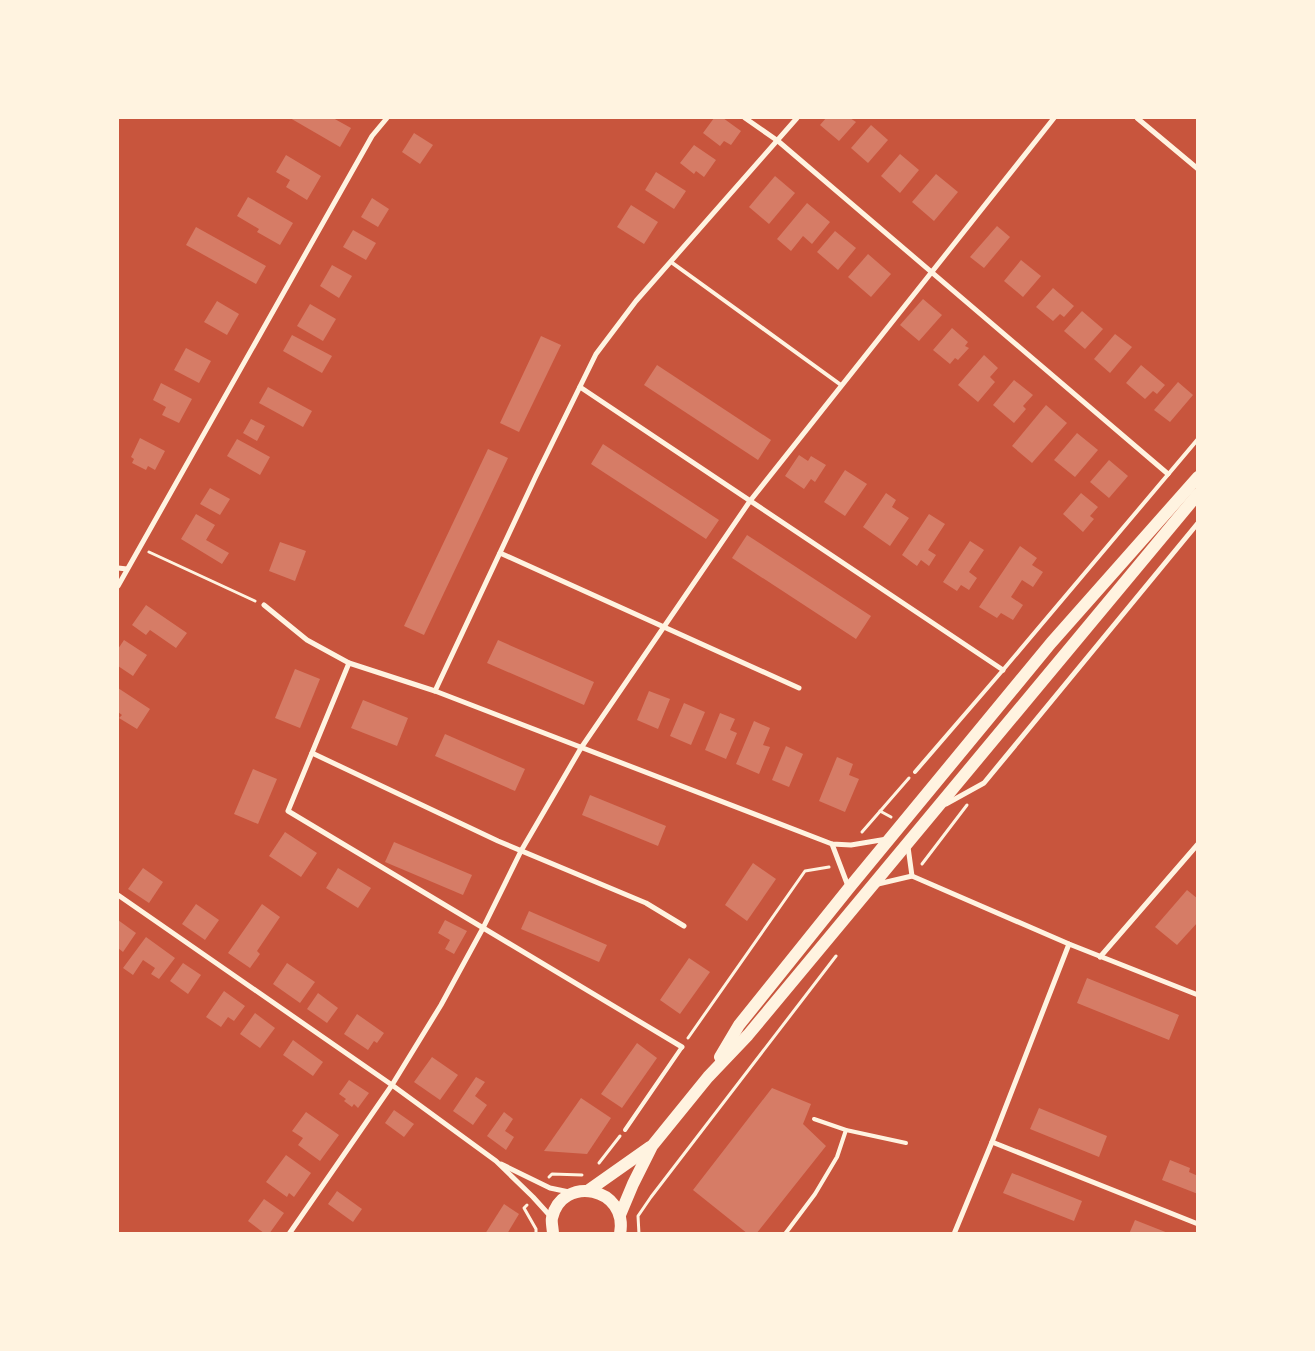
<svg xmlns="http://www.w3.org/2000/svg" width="1315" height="1351" font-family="'Noto Sans',sans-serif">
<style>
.building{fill:#d67c66}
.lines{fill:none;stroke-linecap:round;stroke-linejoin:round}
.path{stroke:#fff3e0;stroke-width:3}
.service{stroke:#fff3e0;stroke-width:4}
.minor{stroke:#fff3e0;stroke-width:5}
.primary{stroke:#fff3e0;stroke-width:12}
</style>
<rect width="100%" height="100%" fill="#c8553d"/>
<g class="building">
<polygon points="290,118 333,118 351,128 340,147"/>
<polygon points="714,118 723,118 741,131 731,145 724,141 720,146 703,133"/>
<polygon points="826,118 850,118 856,122 839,141 820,125"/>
<polygon points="871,125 888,140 868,163 851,148"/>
<polygon points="414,133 433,145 420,164 402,152"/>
<polygon points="694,145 716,160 704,177 696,171 694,174 680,163"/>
<polygon points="900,154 919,170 900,193 881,176"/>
<polygon points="286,155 321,176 307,200 286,187 290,180 276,172"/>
<polygon points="656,172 686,191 674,209 645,190"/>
<polygon points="936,174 958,192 934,221 912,202"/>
<polygon points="775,176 795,193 769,224 749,207"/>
<polygon points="248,197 293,223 280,245 257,232 259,229 237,216"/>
<polygon points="372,198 389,209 378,227 361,217"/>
<polygon points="807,203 830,222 812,244 803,236 791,251 777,239"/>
<polygon points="631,205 658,222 644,244 617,227"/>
<polygon points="997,226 1010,237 984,268 970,257"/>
<polygon points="196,227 266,266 256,284 186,245"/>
<polygon points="353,230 376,243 366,260 343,247"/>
<polygon points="835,231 856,248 838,270 817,252"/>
<polygon points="868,254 891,274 871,297 848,277"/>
<polygon points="1021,260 1041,276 1023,297 1004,281"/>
<polygon points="332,265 352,276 339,298 320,286"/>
<polygon points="1053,288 1074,306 1064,317 1060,314 1053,321 1036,307"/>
<polygon points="923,299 942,315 919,341 900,325"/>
<polygon points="217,301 239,314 227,335 204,322"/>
<polygon points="310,304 336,319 323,341 297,326"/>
<polygon points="1082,311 1103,329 1085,349 1064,331"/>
<polygon points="952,328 968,342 965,346 969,348 958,360 955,358 950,364 933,350"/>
<polygon points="1115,334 1132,347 1110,373 1094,359"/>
<polygon points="292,335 332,356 322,373 283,351"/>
<polygon points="541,336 561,345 519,432 500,423"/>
<polygon points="186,348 211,361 199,383 174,370"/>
<polygon points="984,355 998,368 990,377 995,382 978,402 958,385"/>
<polygon points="657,365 771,440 758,460 644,385"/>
<polygon points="1141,365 1165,385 1157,394 1153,391 1145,399 1126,383"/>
<polygon points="1014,380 1033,395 1023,406 1026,409 1014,423 993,405"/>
<polygon points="1178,382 1193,395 1170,422 1154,410"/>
<polygon points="161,383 192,399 179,423 162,415 166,407 153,400"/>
<polygon points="268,387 312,411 303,427 259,403"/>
<polygon points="1046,405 1067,423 1032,463 1012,446"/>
<polygon points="251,419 265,426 257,441 243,433"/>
<polygon points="1077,433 1098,450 1075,477 1054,460"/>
<polygon points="140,438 165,451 155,470 148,466 146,470 132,463 134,459 131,457"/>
<polygon points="237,439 270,457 260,475 227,456"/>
<polygon points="603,444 719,520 706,539 591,464"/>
<polygon points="488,449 508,458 424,635 404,626"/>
<polygon points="799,455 808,461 811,456 826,465 815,482 811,479 804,489 785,476"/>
<polygon points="1109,460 1128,476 1109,498 1090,482"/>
<polygon points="845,470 867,484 845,516 824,502"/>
<polygon points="210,488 230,499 220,515 200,504"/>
<polygon points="886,493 896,500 892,507 909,518 890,546 863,527"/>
<polygon points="1081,493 1098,507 1090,516 1094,519 1083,532 1063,514"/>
<polygon points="196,514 215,525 206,540 229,553 222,564 181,539"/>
<polygon points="929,514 945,524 928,550 936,555 929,566 921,560 917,566 902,555"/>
<polygon points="747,535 871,616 856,639 732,558"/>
<polygon points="970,541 984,550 969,572 977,578 969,590 961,585 957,591 943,582"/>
<polygon points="280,542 306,551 295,581 269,571"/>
<polygon points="1020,546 1037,558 1032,565 1043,572 1033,587 1022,580 1011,597 1023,605 1013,620 1001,613 997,618 979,607"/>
<polygon points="146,605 187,633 176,648 150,630 146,635 132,625"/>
<polygon points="124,640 147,655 133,676 118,666 118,649"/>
<polygon points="498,640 594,682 584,705 487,663"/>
<polygon points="295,669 320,679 300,728 275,718"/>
<polygon points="118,688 150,709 137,729 119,718 122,715 118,712"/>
<polygon points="649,691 670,699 658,729 637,720"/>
<polygon points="363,700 408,718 397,746 351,728"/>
<polygon points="684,703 705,712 691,745 670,736"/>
<polygon points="720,713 735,719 730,730 737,733 726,759 705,750"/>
<polygon points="754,721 770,728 763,745 770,747 759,774 736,764"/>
<polygon points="445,734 525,769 515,791 435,756"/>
<polygon points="786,746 803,754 789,787 772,780"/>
<polygon points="837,757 853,764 849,775 859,779 845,812 819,801"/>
<polygon points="253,769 277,779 258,824 234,814"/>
<polygon points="590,795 666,826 658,846 582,815"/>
<polygon points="285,832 317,853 301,877 269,856"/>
<polygon points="394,842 472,875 463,895 385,862"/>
<polygon points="753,863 776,879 747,921 725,905"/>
<polygon points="143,868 163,882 149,903 128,889"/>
<polygon points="338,868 371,888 358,908 326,888"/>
<polygon points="1187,890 1198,899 1198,922 1177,945 1155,927"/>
<polygon points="196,904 219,920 205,940 182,924"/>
<polygon points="262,904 280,917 257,951 260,954 250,968 228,953"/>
<polygon points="529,911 607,945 599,962 521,929"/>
<polygon points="118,920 136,933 123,952 118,948"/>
<polygon points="445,920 467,931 454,954 445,949 450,940 438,933"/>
<polygon points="146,937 175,958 159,979 151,974 155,968 143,960 133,975 123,968"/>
<polygon points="689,958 710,972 680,1014 660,1000"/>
<polygon points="183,963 201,975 188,994 170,981"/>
<polygon points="287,963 315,982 300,1003 273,984"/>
<polygon points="1087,978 1179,1015 1169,1040 1077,1003"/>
<polygon points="224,991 245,1006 234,1021 228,1017 221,1027 206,1017"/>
<polygon points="318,993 338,1008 327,1023 307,1009"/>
<polygon points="255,1013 275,1028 260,1048 240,1034"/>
<polygon points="357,1014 384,1033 377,1043 374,1041 368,1050 344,1034"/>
<polygon points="293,1040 323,1062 313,1076 283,1055"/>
<polygon points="637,1043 657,1058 622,1108 601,1094"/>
<polygon points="432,1057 458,1075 440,1100 414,1082"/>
<polygon points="476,1077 485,1082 475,1096 487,1105 473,1125 453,1111"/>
<polygon points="349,1080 369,1093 358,1108 354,1104 352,1107 344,1101 346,1099 339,1094"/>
<polygon points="772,1088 811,1104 803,1124 826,1146 756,1234 748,1234 693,1190"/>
<polygon points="581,1098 611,1118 587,1154 544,1151"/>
<polygon points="1039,1108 1107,1136 1099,1157 1030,1129"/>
<polygon points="394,1110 414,1124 404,1137 385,1123"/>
<polygon points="306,1112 339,1135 320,1161 298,1145 303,1138 292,1131"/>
<polygon points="504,1112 513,1119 505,1131 514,1137 506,1150 487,1136"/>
<polygon points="286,1155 311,1173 294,1197 289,1193 287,1197 266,1182"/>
<polygon points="1170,1160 1190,1168 1189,1172 1198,1176 1198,1194 1162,1180"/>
<polygon points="1012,1173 1082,1201 1074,1221 1003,1193"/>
<polygon points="337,1191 362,1209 353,1222 328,1204"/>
<polygon points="264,1199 284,1213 269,1234 265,1234 248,1221"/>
<polygon points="504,1204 519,1214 507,1234 485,1234"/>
<polygon points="1135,1220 1168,1233 1168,1234 1129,1234"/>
</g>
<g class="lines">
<g class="path">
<polyline points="149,552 255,601"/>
<polyline points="880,811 891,817"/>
<polyline points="862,832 909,778"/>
<polyline points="922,864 967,805"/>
<polyline points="688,1038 805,871 829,867"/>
<polyline points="599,1163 620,1136"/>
<polyline points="549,1177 552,1174 582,1175"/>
<polyline points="527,1205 524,1208 536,1229 536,1234"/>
<polyline points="639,1234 638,1216 651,1197 836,956"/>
</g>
<g class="service">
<polyline points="671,262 841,385"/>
<polyline points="915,772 1003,670 1198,439"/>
<polyline points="814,1119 846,1130 906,1143"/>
<polyline points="625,1130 682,1047"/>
<polyline points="785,1234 815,1194 837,1157 846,1130"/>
</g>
<g class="minor">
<polyline points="745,118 778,141 1168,474"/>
<polyline points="1137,118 1198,169"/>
<polyline points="580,387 1003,670"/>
<polyline points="500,553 799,688"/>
<polyline points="118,568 127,569"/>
<polyline points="118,586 372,136 387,118"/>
<polyline points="264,605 307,640 349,663 435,691 832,844 851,845 887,839"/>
<polyline points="349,663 288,811 682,1047"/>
<polyline points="435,691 536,476 596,354 636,301 797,118"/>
<polyline points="312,753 498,841 646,903 684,926"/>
<polyline points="946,804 984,783 1198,523"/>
<polyline points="832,844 848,886"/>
<polyline points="908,847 912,876"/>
<polyline points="878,884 912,876 1069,944 1198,995"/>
<polyline points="118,895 392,1085 496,1161 533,1197 552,1218"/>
<polyline points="1100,957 1198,844"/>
<polyline points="992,1142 1198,1224"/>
<polyline points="501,1164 550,1188 569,1192"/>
<polyline points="289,1234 392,1085 441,1005 483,928 521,851 581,748 750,501 1054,118"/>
<polyline points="954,1234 992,1142 1069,944"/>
</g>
<g class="primary">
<polyline points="720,1057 739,1025 849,888 1051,643 1198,477"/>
<polyline points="589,1190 650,1147"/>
<polyline points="620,1215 633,1184 652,1146 708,1077 748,1035 1198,494"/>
<path d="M553 1234C553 1229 551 1222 552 1218 562 1174 629 1187 620 1234"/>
</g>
</g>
<rect width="1315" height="1351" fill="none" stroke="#fff3e0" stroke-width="238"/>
</svg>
